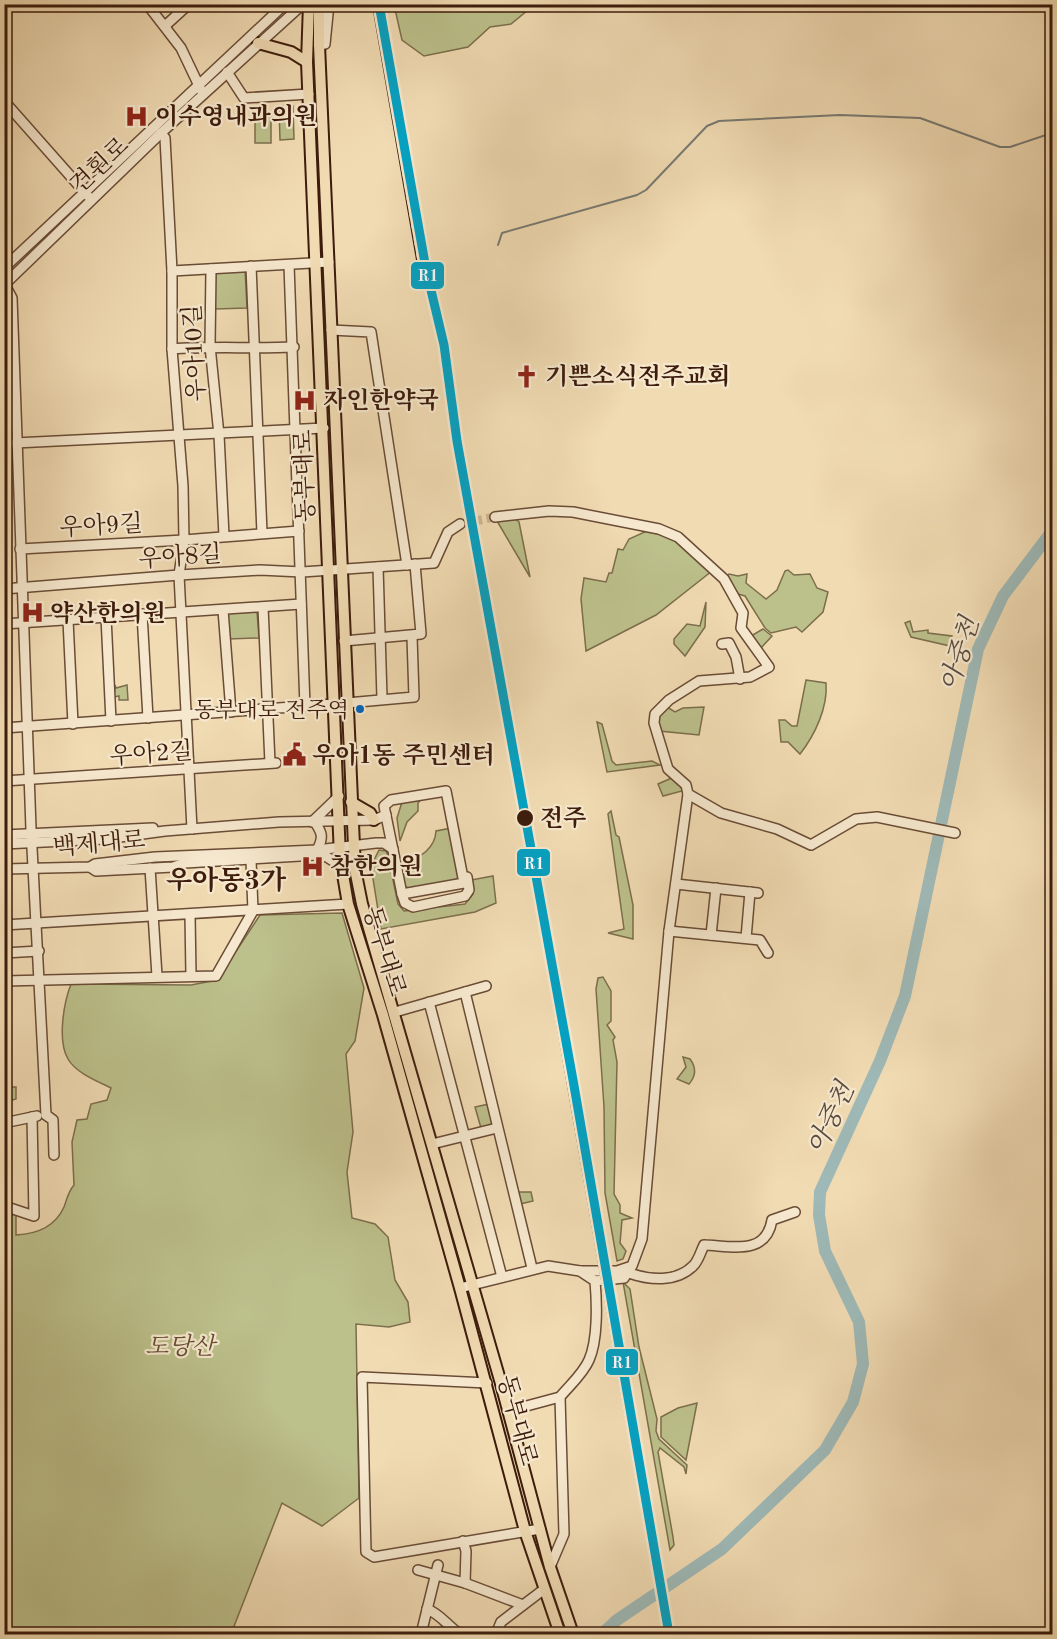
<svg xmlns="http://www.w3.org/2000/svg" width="1057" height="1639" font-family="'Old Standard TT','Noto Serif KR',serif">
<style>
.green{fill:#bcc08b;stroke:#7c6e4c;stroke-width:1.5}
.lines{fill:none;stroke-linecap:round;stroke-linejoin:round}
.stream{stroke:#777a73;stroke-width:2}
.river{stroke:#9eb9b7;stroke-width:12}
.minor-tunnel{stroke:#cdb592;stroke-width:9;stroke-dasharray:9 4.5;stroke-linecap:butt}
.minor-casing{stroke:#6a4c36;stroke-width:12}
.major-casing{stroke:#3d1c0c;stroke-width:14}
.minor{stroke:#f6e8ce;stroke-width:9}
.major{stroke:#f1dbb3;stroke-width:10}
.rail-casing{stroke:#3d1c0c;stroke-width:4.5}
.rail{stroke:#f6e8ce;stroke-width:2;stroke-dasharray:7;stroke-linecap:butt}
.rail-1-casing{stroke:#f6e8ce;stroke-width:14}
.rail-1{stroke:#03a2c4;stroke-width:9}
.bus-dot{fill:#0065bd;stroke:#f6e8ce;stroke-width:2}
.stop-dot{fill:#3d1c0c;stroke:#f6e8ce;stroke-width:2}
.labels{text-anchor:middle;stroke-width:4.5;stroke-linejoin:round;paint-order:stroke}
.bus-label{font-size:22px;fill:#3d1c0c;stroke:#f6e8ce;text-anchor:end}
.poi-label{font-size:24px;font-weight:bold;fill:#3d1c0c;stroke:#f6e8ce;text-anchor:start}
.street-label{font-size:24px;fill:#3d1c0c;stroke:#f6e8ce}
.stop-label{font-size:24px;font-weight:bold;fill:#3d1c0c;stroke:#f6e8ce;text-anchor:start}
.park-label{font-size:24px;font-style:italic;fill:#634d32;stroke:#f6e8ce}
.water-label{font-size:26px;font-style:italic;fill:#5a4b3f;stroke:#f6e8ce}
.quarter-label{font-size:27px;font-weight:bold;fill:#3d1c0c;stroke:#f6e8ce}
.line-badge{stroke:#f6e8ce;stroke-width:2}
.badge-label{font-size:16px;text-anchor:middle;font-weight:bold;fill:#fff}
</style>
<rect width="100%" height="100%" fill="#f1dbb3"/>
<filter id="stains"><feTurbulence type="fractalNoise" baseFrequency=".00333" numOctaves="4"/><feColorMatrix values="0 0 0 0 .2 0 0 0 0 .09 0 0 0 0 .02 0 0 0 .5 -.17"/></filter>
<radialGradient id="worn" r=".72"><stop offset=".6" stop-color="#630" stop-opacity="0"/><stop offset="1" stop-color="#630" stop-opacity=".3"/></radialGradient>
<g class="green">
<polygon points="394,5 394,4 534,5 511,24 490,27 468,47 424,56 402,40"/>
<polygon points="279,106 293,106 294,139 280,140"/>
<rect x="255" y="115" width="16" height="28"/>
<polygon points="245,269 247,308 215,309 214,270"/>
<polygon points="514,518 519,522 530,577 497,521"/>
<polygon points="649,530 678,541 712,571 656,615 586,651 581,599 584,578 606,582 609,573 612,573 618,549 623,550 629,539"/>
<polygon points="788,570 794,575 810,574 817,588 828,592 823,612 802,632 796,627 771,633 765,628 745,596 738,594 726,577 729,574 738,576 747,574 746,583 766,599 777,590 785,571"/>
<polygon points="706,602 705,627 685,656 674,644 674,639 687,624 700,626"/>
<polygon points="257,612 259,638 228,639 227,613"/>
<polygon points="910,621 913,632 928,630 928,633 952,636 950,646 911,637 905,623"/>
<polygon points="763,629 772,636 761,648 751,636"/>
<path d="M806 680 826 683C828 707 815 735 800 754L788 742H781L779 720H785L792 726H797Z"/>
<polygon points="115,685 116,688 127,685 128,700 119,700 119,696 114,697"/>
<polygon points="667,707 675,712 683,708 704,707 699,735 659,731 658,714"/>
<polygon points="597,722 602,724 612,761 616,765 652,761 660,765 607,772"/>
<polygon points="674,777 683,785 682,791 663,796 658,784"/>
<polygon points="423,797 418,803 418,811 407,822 400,841 397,818 402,802"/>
<polygon points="611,811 616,835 619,837 633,905 633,939 608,933 624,929 608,814"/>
<path d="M452 828 459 876 455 881 408 888 404 886 399 865C416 860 435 850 436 831Z"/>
<polygon points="379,850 386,851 388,856 398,904 404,911 465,904 473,894 471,880 493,876 496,903 475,912 381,929 371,866"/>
<path d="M342 913 364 988 355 1041 346 1054 353 1132 347 1172 352 1218 375 1224 388 1237 395 1280 408 1302 410 1322 389 1327 356 1324 359 1498 322 1526 282 1503 231 1634H5L4 1210 16 1214V1235C37 1234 55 1227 64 1207 67 1199 68 1192 74 1185L72 1142 77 1120 87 1119 91 1104 107 1100 111 1088C97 1081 76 1073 68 1059 57 1040 64 1002 71 984L191 985 217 980 260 915Z"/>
<polygon points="603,977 611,991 611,1021 607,1025 615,1037 613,1040 617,1062 614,1194 620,1205 620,1213 632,1218 622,1220 620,1243 626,1251 623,1259 617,1261 605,1193 604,1107 596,989 598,978"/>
<path d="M683 1057 690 1059C696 1067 696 1076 689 1084L677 1079 686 1067Z"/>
<polygon points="5,1087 16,1087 16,1099 5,1102"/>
<polygon points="489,1104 493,1121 490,1126 481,1128 475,1107"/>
<polygon points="517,1192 531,1192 533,1201 520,1204"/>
<polygon points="623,1282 630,1289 639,1347 657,1419 656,1431 659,1439 687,1465 686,1474 684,1467 660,1448 658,1452 673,1537 674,1545 670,1550"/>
<polygon points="697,1403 686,1460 661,1437 661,1417 678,1408"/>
</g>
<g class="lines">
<polyline class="stream" points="498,245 502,233 637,195 646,190 707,126 719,121 840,115 920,118 1000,147 1010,147 1052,133"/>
<polyline class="river" points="602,1634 617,1620 722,1549 825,1450 853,1402 863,1364 859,1322 825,1251 819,1215 820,1192 880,1061 905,996 978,649 1003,596 1052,531"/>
<polyline class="minor-tunnel" points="460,524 495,517"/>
<defs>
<g id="minor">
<polyline points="147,4 181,48 201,90"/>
<polyline points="166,25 189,4"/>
<polyline points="319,45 325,44 329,4"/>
<polyline points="227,72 244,98 309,94"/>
<polyline points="4,101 88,196"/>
<polyline points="161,133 165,138 172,271 172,349 183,486 184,540 179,575 192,829"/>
<polyline points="289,265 305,706"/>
<polyline points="251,266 262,533"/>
<polyline points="4,268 285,4"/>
<polyline points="211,269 210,346 219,435 224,536"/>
<polyline points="172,271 329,262"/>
<polyline points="4,283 12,298 31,829 46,1115"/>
<polyline points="4,285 161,133 303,4"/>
<polyline points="331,330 371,332 407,565"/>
<path d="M172 349C213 346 253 349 294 347"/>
<polyline points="15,443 324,428"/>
<polyline points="495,517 549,511 573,512 659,529 678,537 724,579 743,613 741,628 769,667 750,677 699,681 669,700 655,714 654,723 668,769 686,785 688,794 721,813 777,829 811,845 856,819 877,817 955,833"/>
<polyline points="20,549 184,540 299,531"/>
<polyline points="378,567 382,698"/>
<polyline points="4,589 179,575 260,570 302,572 434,563 448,532 460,524"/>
<polyline points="263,607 270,763"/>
<polyline points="223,610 231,712"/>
<polyline points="142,614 148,718"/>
<polyline points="106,617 111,721"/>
<polyline points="68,620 73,724"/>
<polyline points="4,624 301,604"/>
<polyline points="344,641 421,634 415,564"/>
<polyline points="722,644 729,643 736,657 740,679"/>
<polyline points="347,703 414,697 412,637"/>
<polyline points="4,728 334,704"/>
<polyline points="4,781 276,763"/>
<polygon points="446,791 464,883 402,894 384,806 391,800"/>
<polyline points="312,822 339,796"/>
<path d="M315 822C322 833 324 837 317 850"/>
<polyline points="4,835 153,828"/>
<polyline points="4,844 105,839 165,831 279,822 374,820 386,815"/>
<polyline points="90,867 96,871 173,867 185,863 317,855 327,857 342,867"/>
<polyline points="150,868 157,976"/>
<polyline points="4,869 90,867 95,864 155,857 317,850 376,843 384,843 393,849"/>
<polyline points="676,884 758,893"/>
<polyline points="402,894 405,903 413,907 465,896 469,890 467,877"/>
<polyline points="190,915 191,976"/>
<polyline points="4,925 348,904"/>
<polyline points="669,931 760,940 768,953"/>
<polyline points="711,935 716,888"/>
<polyline points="746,938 750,892"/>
<polyline points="4,953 39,951"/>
<polyline points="4,981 216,976 253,911 251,860"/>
<polyline points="465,992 532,1268"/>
<polyline points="429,1002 502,1277"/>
<polyline points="395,1012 486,986"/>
<polyline points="4,1109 8,1122"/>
<polyline points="46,1115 53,1120 54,1155"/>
<polyline points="4,1123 37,1116"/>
<polyline points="432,1144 497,1128"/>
<polyline points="4,1206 34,1216 32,1117"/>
<polyline points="580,1271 617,1271 632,1266 642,1239 669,931 688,794"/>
<path d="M629 1273C649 1280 676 1283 693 1266 698 1262 701 1251 704 1245 732 1246 766 1256 772 1220L795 1212"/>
<polyline points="595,1281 624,1278 631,1267"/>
<path d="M460 1288 548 1266 580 1271 595 1281C597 1303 598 1340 589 1360 583 1374 569 1386 560 1397L564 1534 550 1567"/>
<polyline points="487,1383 362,1377 366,1552 374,1557 540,1529"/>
<polyline points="519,1408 560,1397"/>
<polyline points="418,1570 465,1583 466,1551 463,1541"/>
<polyline points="465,1583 523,1605"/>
<path d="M427 1609C442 1615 447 1626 460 1634"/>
<polyline points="421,1634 438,1565"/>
<polyline points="496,1634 501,1622 543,1590"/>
</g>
<g id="major">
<polyline points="309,4 307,62 340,857 348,904 383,1015 460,1288 525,1531 560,1634"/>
<polyline points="319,4 319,45 355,869 362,904 500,1380 550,1567 573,1634"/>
<polyline points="258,43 291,52 307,62"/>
<polyline points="351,802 370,813 374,820"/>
</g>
</defs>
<use href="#minor" class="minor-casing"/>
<use href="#major" class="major-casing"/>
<use href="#minor" class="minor"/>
<use href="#major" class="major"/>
<defs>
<g id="rail">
<polyline points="374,4 420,270"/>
<polyline points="523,821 665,1634"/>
</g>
</defs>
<use href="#rail" class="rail-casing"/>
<use href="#rail" class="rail"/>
<defs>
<polyline id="rail-1" points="379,4 426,269 444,345 457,441 573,1080 669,1634"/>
</defs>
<use href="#rail-1" class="rail-1-casing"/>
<use href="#rail-1" class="rail-1"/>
</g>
<defs>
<symbol id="hospital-bare" viewBox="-9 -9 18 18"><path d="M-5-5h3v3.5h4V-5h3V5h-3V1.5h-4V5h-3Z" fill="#8f2418" stroke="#f6e8ce" stroke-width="2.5" paint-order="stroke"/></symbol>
<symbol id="church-bare" viewBox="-9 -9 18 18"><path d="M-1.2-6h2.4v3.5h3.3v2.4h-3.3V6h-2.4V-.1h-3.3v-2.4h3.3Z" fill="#8f2418" stroke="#f6e8ce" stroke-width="2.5" paint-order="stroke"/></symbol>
<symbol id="civic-bare" viewBox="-9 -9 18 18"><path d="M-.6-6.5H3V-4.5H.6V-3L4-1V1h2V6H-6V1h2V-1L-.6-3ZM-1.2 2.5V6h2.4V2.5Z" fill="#8f2418" stroke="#f6e8ce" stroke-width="2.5" paint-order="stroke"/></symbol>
</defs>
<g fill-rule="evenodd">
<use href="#hospital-bare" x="120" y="100" width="33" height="33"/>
<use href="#church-bare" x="510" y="360" width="33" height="33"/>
<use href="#hospital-bare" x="288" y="384" width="33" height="33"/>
<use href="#hospital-bare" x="16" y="596" width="33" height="33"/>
<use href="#civic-bare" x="278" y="738" width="33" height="33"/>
<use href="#hospital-bare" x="296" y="850" width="33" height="33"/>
</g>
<circle class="bus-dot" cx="360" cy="709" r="5"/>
<circle class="stop-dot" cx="525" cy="818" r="9"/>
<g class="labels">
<g class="bus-label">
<text x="349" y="717">동부대로 전주역</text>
</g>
<g class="poi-label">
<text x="155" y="124">이수영내과의원</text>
<text x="545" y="384">기쁜소식전주교회</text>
<text x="323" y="408">자인한약국</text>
<text x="50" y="621">약산한의원</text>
<text x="312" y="763">우아1동 주민센터</text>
<text x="330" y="874">참한의원</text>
</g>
<g class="street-label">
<text transform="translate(99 165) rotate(-43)" y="8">견훤로</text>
<text transform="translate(194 353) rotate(-93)" y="8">우아10길</text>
<text transform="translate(304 476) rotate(-92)" y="8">동부대로</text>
<text transform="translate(101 525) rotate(-3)" y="8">우아9길</text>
<text transform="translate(180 556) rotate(-4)" y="8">우아8길</text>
<text transform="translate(151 753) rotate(-4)" y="8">우아2길</text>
<text transform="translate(99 843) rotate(-5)" y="8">백제대로</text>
<text transform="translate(385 951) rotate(73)" y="8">동부대로</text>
<text transform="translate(518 1420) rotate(75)" y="8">동부대로</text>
</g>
<g class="stop-label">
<text x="540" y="826">전주</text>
</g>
<g class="park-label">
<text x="180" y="1354">도당산</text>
</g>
<g class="water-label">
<text transform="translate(959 654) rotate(-73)" y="9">아중천</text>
<text transform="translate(830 1118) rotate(-65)" y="9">아중천</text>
</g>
<g class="quarter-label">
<text x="226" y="889">우아동3가</text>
</g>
</g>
<g class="line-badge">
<rect x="410" y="261" width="35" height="29" rx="6" fill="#03a2c4"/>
<rect x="516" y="848" width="35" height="29" rx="6" fill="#03a2c4"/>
<rect x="605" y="1348" width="34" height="28" rx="6" fill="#03a2c4"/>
</g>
<g class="badge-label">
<text x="428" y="281">R1</text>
<text x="534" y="869">R1</text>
<text x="622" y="1368">R1</text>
</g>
<rect width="1057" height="1639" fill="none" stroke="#f1dbb3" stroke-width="24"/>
<rect x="6" y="6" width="1045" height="1627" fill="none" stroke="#3d1c0c" stroke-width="3"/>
<rect x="12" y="12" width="1033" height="1615" fill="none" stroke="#3d1c0c" stroke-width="1.5"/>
<rect width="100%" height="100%" filter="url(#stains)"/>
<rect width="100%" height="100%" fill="url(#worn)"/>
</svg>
